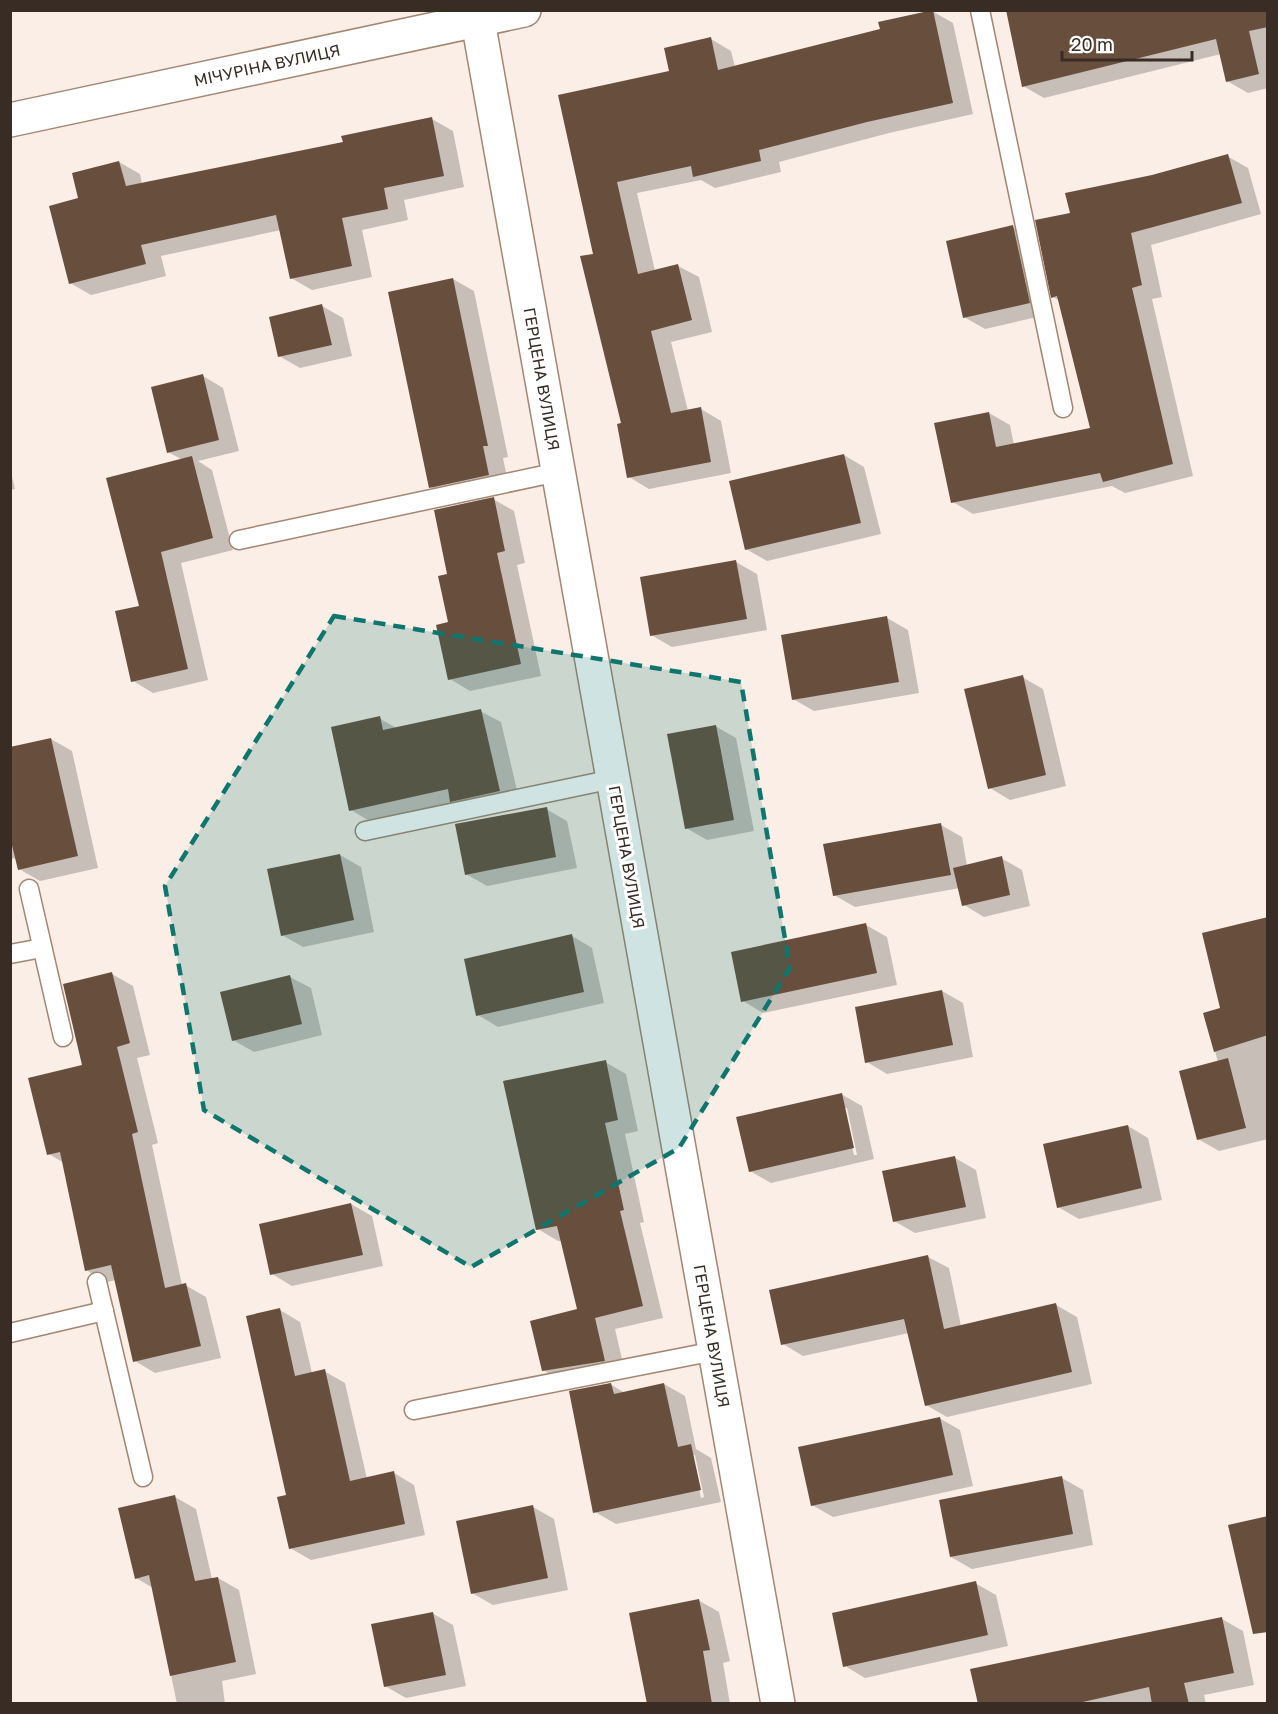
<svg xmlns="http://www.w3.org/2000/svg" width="1278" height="1714" font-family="'Golos Text',sans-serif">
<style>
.shadow{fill:#0003;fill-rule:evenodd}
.building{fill:#684e3c}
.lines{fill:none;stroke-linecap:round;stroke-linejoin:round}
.service-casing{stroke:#a38673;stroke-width:21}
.minor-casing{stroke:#a38673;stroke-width:36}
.tertiary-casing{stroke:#a38673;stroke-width:36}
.service{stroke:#fff;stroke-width:18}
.minor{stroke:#fff;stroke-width:33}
.tertiary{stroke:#fff;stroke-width:33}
.marked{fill:#0f766e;fill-opacity:0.2;stroke:#0f766e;stroke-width:4.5;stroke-dasharray:12 8;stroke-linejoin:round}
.labels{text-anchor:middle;stroke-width:6;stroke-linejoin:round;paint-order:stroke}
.street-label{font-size:16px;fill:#382c24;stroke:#fff}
</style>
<rect width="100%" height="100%" fill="#fbeee6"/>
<g class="shadow">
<polygon points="1268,10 1268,88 1248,93 1227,81 1221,54 1044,98 1023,86"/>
<polygon points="932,11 953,23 973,114 889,133 779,162 781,172 715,188 701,180 637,193 655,271 678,266 699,277 712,332 671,342 688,411 701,409 721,421 731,473 649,489 629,477 623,424 594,255 560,96 671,72 711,39 731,51 735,67 882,30"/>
<polygon points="432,119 453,131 464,187 404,200 408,220 362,230 372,277 312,290 291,278 281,230 161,256 166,276 91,295 70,283 80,200 119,162 140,174 142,184 344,143"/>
<polygon points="1227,156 1248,168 1261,214 1151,245 1162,297 1152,299 1193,476 1125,493 1112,486 973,514 953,502 989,413 1010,425 1014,445 1091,429 1060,301 1053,297 1071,214"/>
<polygon points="1013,227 1034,239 1050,314 985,329 964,317"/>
<polygon points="453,279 474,291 508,457 503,458 509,487 451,499 431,487"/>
<polygon points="322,306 343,318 352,356 300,368 279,356"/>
<polygon points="203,376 223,388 239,451 198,461 212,470 233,550 181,563 208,680 153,693 133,681 141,607 183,460 168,452"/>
<polygon points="844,455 864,467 881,534 767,561 746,549"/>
<polygon points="10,468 15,489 10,490"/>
<polygon points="493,499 514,511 525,563 517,565 541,676 470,691 450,679 449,575"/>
<polygon points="736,562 757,574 767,630 672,647 651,635"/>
<polygon points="887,618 908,630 919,693 814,711 793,699"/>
<polygon points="1022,677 1043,689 1066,786 1010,800 990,788"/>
<polygon points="480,711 501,722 520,803 371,822 351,810 379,718 398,729"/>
<polygon points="715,726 736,738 754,831 707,840 686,828"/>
<polygon points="51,739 72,751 98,868 40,881 19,869 17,858 10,859 10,749"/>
<polygon points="546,809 567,821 577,868 487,886 466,874"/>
<polygon points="941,825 962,837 967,866 1001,858 1022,870 1030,906 984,917 964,905 960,888 855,907 834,895"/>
<polygon points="340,855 361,867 374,932 303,947 282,935"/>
<polygon points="1268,919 1268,1139 1219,1151 1198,1139 1218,1062 1205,1014 1222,1009"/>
<polygon points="866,925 887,937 897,985 763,1013 743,1001"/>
<polygon points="572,936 592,948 604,1003 498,1027 478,1015"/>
<polygon points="112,974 133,986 150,1055 137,1058 158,1143 152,1145 182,1285 185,1285 206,1297 221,1358 155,1373 135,1361 116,1280 107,1282 86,1270 64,1163 49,1154 83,1066"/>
<polygon points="290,977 311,988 322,1035 254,1052 233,1040"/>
<polygon points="942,991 963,1003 973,1057 887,1074 867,1062"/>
<polygon points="605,1062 626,1074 638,1131 625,1134 644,1222 640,1223 663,1318 615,1329 625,1372 564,1382 543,1370 579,1310 562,1241 558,1241 538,1229"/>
<path d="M841 1094 862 1106 874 1159 771 1183 750 1171ZM843 1108H847L857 1155H854Z"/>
<polygon points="1128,1126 1148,1138 1162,1200 1079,1219 1058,1207"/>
<polygon points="955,1158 976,1170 986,1218 915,1233 894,1221"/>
<polygon points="351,1204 372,1216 383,1266 292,1286 272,1274"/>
<polygon points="928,1257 949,1268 961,1326 1056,1305 1077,1317 1092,1384 947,1417 926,1405 909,1333 803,1356 783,1344"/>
<polygon points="280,1310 300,1322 312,1373 324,1371 345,1383 367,1479 394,1473 414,1485 425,1535 311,1560 290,1548"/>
<path d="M610 1384 625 1393 664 1384 685 1396 696 1449 711 1458 721 1502 616 1524 595 1512ZM692 1455H695L704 1497 701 1498Z"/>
<polygon points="939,1418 960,1430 973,1486 833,1517 812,1505"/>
<polygon points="1062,1478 1083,1490 1093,1545 972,1569 951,1557"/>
<polygon points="175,1497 196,1509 212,1579 218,1578 239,1590 256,1674 222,1681 225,1704 177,1704 153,1588 136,1578"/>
<polygon points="533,1507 554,1519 568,1590 493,1605 472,1593"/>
<polygon points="975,1583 996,1595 1008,1646 865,1678 845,1666"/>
<polygon points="698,1600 719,1612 730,1661 723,1663 730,1704 648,1704"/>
<polygon points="432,1613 453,1625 466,1686 406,1698 385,1686"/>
<polygon points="1222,1619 1243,1631 1254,1685 1204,1695 1206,1704 980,1704"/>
</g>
<g class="building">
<polygon points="933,10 953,103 867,122 759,150 761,161 693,177 691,166 617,182 638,274 678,264 692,320 651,331 671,413 701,407 711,462 627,478 617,424 621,423 580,256 593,254 558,95 669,71 664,48 711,37 718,70 880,29 878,22"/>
<polygon points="1006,10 1268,10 1268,27 1249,31 1259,74 1226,82 1216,39 1022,87"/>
<polygon points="432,117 444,176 384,188 388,209 342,218 352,266 290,279 276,215 141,245 146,264 69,284 49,206 78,198 72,173 119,161 126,186 343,142 341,136"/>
<polygon points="1228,154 1242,203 1131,233 1142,285 1132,288 1173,464 1103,482 1100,473 951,503 934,423 989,412 996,447 1090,428 1057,296 1051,298 1035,220 1070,213 1065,193 1152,175"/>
<polygon points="1013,225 1030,303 963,318 946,241"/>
<polygon points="453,278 488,446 483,446 489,475 429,488 388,292"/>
<polygon points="322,304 332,345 278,357 269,317"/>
<polygon points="203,374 219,440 167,453 151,387"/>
<polygon points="844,454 861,523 745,550 729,481"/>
<polygon points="192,456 213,538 161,552 188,669 131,682 115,611 139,606 106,478"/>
<polygon points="494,497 505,551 497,553 521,664 448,680 436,625 448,622 438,576 447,574 434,510"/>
<polygon points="736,560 747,619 650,636 640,577"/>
<polygon points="887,616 899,682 792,700 781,635"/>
<polygon points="1023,675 1046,775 988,789 964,689"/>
<polygon points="481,709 500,791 450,802 448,789 349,811 331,727 380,716 383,730"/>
<polygon points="716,725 734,820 685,829 667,734"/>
<polygon points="51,738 78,856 18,870 10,837 10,747"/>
<polygon points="547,807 556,857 465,875 455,824"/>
<polygon points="941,823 951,875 833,896 823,844"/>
<polygon points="340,854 354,920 281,936 267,869"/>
<polygon points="1002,856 1010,895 962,906 953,868"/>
<polygon points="1268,917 1268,1035 1214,1052 1203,1013 1220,1008 1202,933"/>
<polygon points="866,923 877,973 741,1002 731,952"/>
<polygon points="572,934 584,992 476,1016 464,959"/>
<polygon points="112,972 130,1043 117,1047 138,1132 132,1134 165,1288 186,1283 201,1346 133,1362 111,1265 85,1271 60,1152 47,1155 28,1078 82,1065 63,984"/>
<polygon points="290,975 302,1024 232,1041 220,992"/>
<polygon points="942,990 953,1045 865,1063 855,1007"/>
<polygon points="1228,1058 1246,1128 1197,1140 1179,1071"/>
<polygon points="606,1060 618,1120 605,1123 624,1210 620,1211 643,1306 595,1318 605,1361 542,1371 530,1321 577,1309 557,1226 536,1230 503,1081"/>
<polygon points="842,1093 854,1148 749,1172 736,1117"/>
<polygon points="1128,1125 1142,1188 1057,1208 1043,1144"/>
<polygon points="955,1156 966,1207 893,1222 882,1171"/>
<polygon points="351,1203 363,1255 270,1275 259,1224"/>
<polygon points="928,1255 944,1329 1056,1303 1072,1372 925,1406 904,1319 781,1345 769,1290"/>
<polygon points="280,1308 295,1376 325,1369 350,1481 394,1471 405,1524 289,1549 277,1497 286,1495 246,1316"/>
<polygon points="611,1383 614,1394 664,1383 678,1447 691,1444 701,1490 593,1513 569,1391"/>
<polygon points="940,1417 953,1475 811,1506 798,1447"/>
<polygon points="1062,1476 1073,1534 950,1557 939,1500"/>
<polygon points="175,1495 195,1581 218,1577 236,1662 170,1676 149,1575 135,1579 118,1508"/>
<polygon points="533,1505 548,1578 471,1594 456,1521"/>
<polygon points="1268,1516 1268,1632 1253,1634 1228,1525"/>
<polygon points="976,1581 988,1635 843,1667 832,1613"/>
<polygon points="699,1599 710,1650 703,1651 712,1704 647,1704 629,1613"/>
<polygon points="433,1612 446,1675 384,1687 371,1624"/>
<polygon points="1222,1617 1234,1673 1184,1683 1189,1704 1152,1704 1149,1687 1074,1704 978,1704 970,1669"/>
</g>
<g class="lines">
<defs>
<g id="service">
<polyline points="980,10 1063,408"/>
<polyline points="239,540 558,472"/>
<polyline points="365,831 613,779"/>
<polyline points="29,889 63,1037"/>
<polyline points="10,954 42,948"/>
<polyline points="97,1282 143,1477"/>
<polyline points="10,1333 104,1311"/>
<polyline points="414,1410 715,1351"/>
</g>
<polyline id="minor" points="476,10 778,1704"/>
<polyline id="tertiary" points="10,120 524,10"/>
</defs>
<use href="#service" class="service-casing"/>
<use href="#minor" class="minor-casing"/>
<use href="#tertiary" class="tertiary-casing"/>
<use href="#service" class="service"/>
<use href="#minor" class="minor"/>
<use href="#tertiary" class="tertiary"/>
</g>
<path class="marked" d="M334 616 741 682 790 968 679 1148 471 1267 204 1110 165 886Z"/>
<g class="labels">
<g class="street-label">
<text transform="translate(267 65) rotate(-12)" y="6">МІЧУРІНА ВУЛИЦЯ</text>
<text transform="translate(542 379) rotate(80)" y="6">ГЕРЦЕНА ВУЛИЦЯ</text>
<text transform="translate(627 857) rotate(80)" y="6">ГЕРЦЕНА ВУЛИЦЯ</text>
<text transform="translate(712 1336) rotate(80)" y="6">ГЕРЦЕНА ВУЛИЦЯ</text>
</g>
</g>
<rect width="1278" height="1714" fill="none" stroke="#382c24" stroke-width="24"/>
<path d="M1062 51v9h130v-9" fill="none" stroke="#382c24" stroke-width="3"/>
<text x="1071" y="51" font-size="18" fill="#382c24" stroke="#ffffff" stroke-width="4.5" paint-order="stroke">20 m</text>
</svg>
